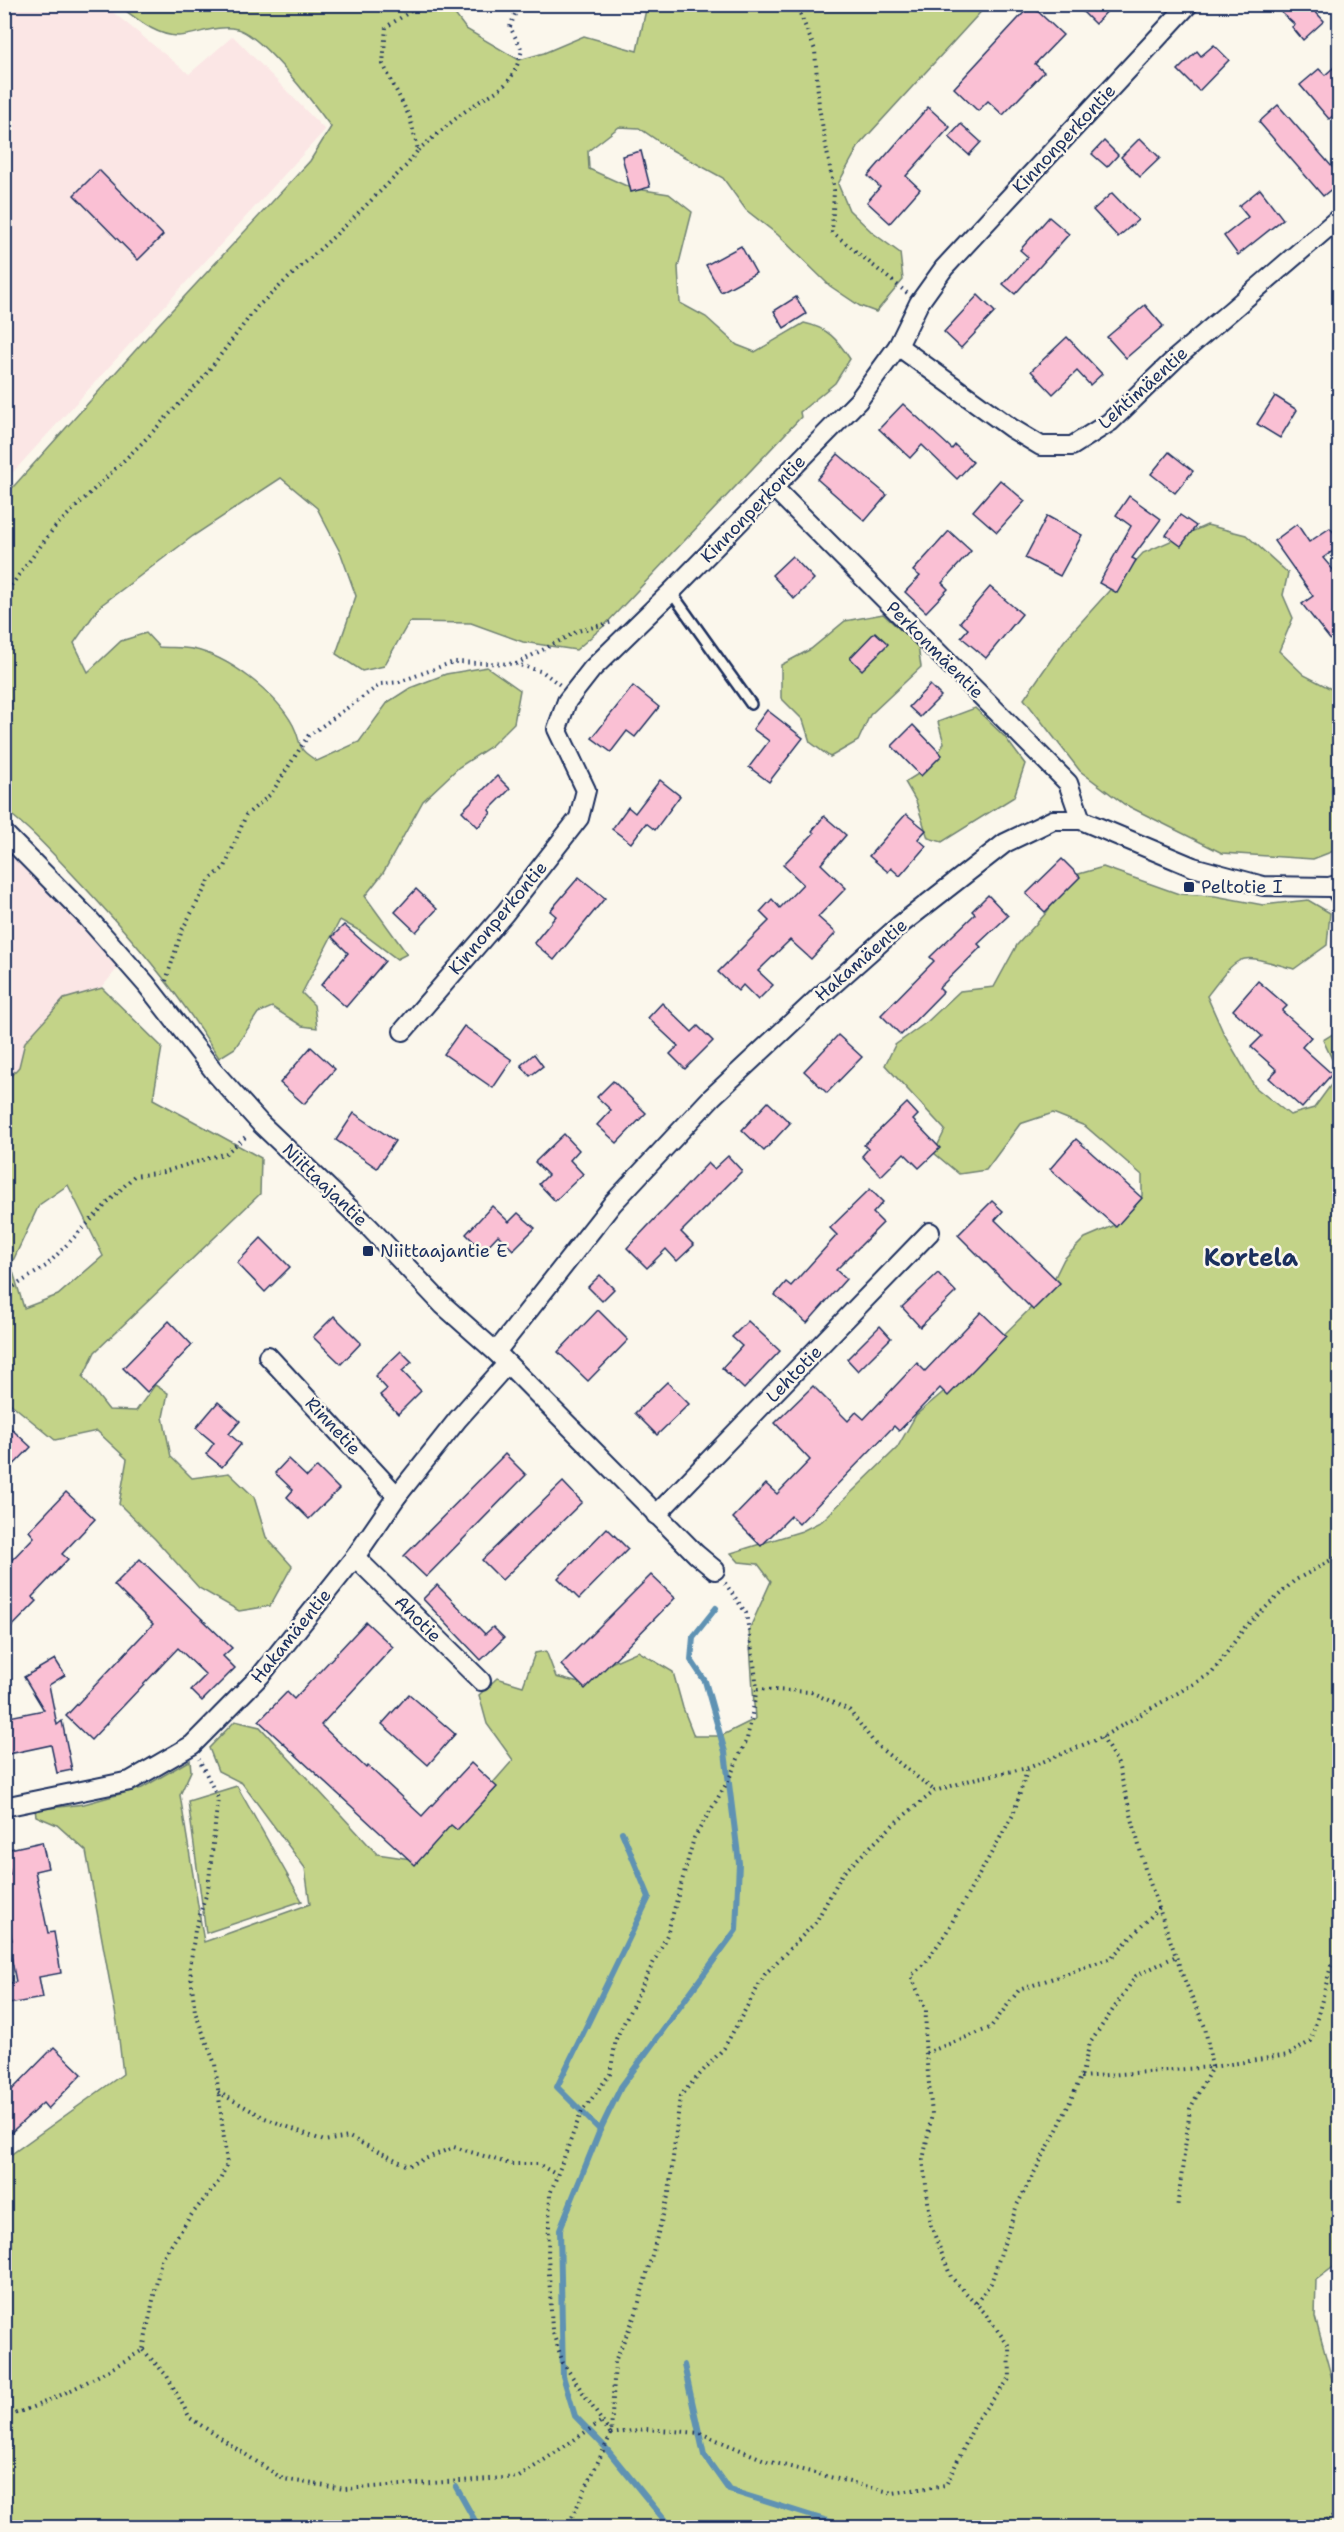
<svg xmlns="http://www.w3.org/2000/svg" width="1344" height="2532" font-family="'Shantell Sans',sans-serif">
<style>
.built{fill:#fbe6e5}
.green{fill:#c3d388;stroke:#6f8173;stroke-width:1.5;fill-rule:evenodd}
.lines{fill:none;stroke-linecap:round;stroke-linejoin:round}
.stream{stroke:#5e92b3;stroke-width:6}
.building{fill:#fac0d4;stroke:#1b2f5e;stroke-width:1.5}
.lane-casing{stroke:#1b2f5e;stroke-width:14}
.street-casing{stroke:#1b2f5e;stroke-width:22}
.path{stroke:#1b2f5e;stroke-width:4;stroke-dasharray:1.5 4.5;stroke-linecap:butt}
.lane{stroke:#fbf7ec;stroke-width:9}
.street{stroke:#fbf7ec;stroke-width:18}
.poi-dot{fill:#1b2f5e;stroke:#fbf7ec;stroke-width:2}
.labels{text-anchor:middle;stroke-width:5;stroke-linejoin:round;paint-order:stroke}
.street-label{font-size:18px;fill:#1b2f5e;stroke:#fbf7ec}
.poi-label{font-size:18px;fill:#1b2f5e;stroke:#fbf7ec;text-anchor:start}
.district-label{font-size:24px;font-weight:bold;fill:#1b2f5e;stroke:#fbf7ec}
</style>
<rect width="100%" height="100%" fill="#fbf7ec"/>
<filter id="ink" filterUnits="userSpaceOnUse"><feTurbulence type="fractalNoise" baseFrequency=".0167" numOctaves="2"/><feDisplacementMap in="SourceGraphic" scale="12" xChannelSelector="R" yChannelSelector="G"/><feConvolveMatrix kernelMatrix="1 2 1 2 8 2 1 2 1" color-interpolation-filters="sRGB"/></filter>
<g filter="url(#ink)">
<g class="built">
<polygon points="5,5 104,5 189,74 233,36 325,130 5,481"/>
<polygon points="5,818 85,900 130,953 5,1106"/>
</g>
<g class="green">
<path d="M118 5H448L466 29 519 60 544 53 584 36 637 51 647 5H987L860 144 838 184 849 210 873 233 900 253 903 280 876 312 860 306 830 286 778 235 746 210 723 178 670 149 639 128 619 127 588 151 589 169 631 188 669 194 692 212 678 267 680 303 706 317 737 345 755 352 804 323C828 328 837 339 850 359L835 383 800 412 801 417 605 625 576 650 523 642 471 623 409 622 384 666 362 671 336 654 356 596 341 554 317 508 281 478 193 536 100 606 74 643 88 672 121 641 146 633 159 647C170 648 181 647 192 649 228 656 275 692 293 725 304 746 293 746 317 761L359 742 388 702 410 688 446 674 487 667 520 690 514 723 490 747 459 767 423 801 383 873 365 896 407 954 397 959 358 930 340 920 302 993 314 1005 317 1028 302 1026 272 1007 258 1013 235 1048 219 1058C178 991 128 933 74 876 52 853 30 828 5 810V496L159 324 310 161 331 127C315 105 262 35 237 29 216 24 198 35 178 36 155 36 135 17 118 5Z"/>
<polygon points="1207,525 1246,535 1288,573 1283,595 1293,618 1279,651 1304,675 1339,693 1339,849 1313,859 1222,853 1124,804 1080,771 1024,699 1064,641 1143,553"/>
<polygon points="883,614 918,646 921,667 870,715 858,741 830,757 810,742 803,720 781,698 781,665 811,649 845,621"/>
<polygon points="975,708 1005,737 1025,764 1014,797 942,842 928,838 916,801 905,782 931,766 944,743 938,722"/>
<path d="M1103 867 1179 894 1215 896 1263 905 1308 900 1330 913 1327 945 1294 969C1238 954 1243 949 1207 996L1223 1032 1255 1087 1290 1115 1314 1108 1339 1074 1323 1040 1339 1030 1340 2262 1316 2280 1315 2317 1335 2390 1339 2396V2527L5 2528 4 2176 9 2156 123 2074 117 2022 86 1851 57 1825 36 1816 35 1810 84 1804 142 1788 190 1760 191 1771 180 1795 204 1942 310 1904 305 1868 242 1783 218 1771 209 1748 235 1721 260 1727 377 1854 418 1860 438 1831 469 1810 513 1760 487 1724 479 1695 497 1678 523 1686 535 1653 546 1651 556 1677 579 1683 604 1666 638 1651 673 1672 683 1708 694 1736H721L755 1719 749 1630 771 1581 758 1564 739 1562 731 1553 802 1531 822 1521 897 1448 916 1415 961 1377 1048 1291 1064 1259 1085 1238 1113 1226 1142 1196V1175L1085 1126 1053 1113 1020 1124 986 1170 959 1174 934 1153 945 1130 885 1065 895 1045 927 1022 960 991 994 987 1017 945 1046 913 1072 876Z"/>
<path d="M102 988 162 1047 153 1099 261 1158 260 1194 95 1352 83 1377 109 1410 136 1411 155 1385 168 1393 163 1417 171 1457 192 1478 229 1473 254 1497 266 1537 292 1566 270 1606 239 1611 199 1588 155 1539 119 1504 127 1459 97 1431 55 1440 5 1399V1082L19 1067 25 1042 64 999ZM68 1185 103 1256 58 1295 24 1308 11 1265 39 1205Z"/>
<polygon points="237,1786 302,1901 206,1933 188,1801"/>
</g>
<g class="lines">
<g class="stream">
<polyline points="600,2130 557,2087 649,1897 622,1832"/>
<polyline points="684,2365 704,2455 729,2490 850,2528"/>
<polyline points="456,2487 479,2528"/>
<polyline points="671,2528 605,2447 575,2416 563,2376 560,2229 600,2130 621,2087 736,1930 739,1863 725,1752 705,1681 691,1660 693,1637 716,1608"/>
</g>
</g>
<g class="building">
<polygon points="1075,4 1114,4 1095,24"/>
<polygon points="1272,4 1308,4 1324,21 1303,40 1292,27 1295,25"/>
<polygon points="1031,5 1063,35 1035,64 1044,72 1003,115 988,101 978,111 954,88"/>
<polygon points="1214,45 1229,60 1199,91 1178,70 1197,51 1201,56"/>
<polygon points="1340,62 1340,110 1329,119 1300,85 1319,69 1325,75"/>
<polygon points="1278,105 1340,176 1340,182 1323,196 1259,122"/>
<polygon points="928,107 950,127 906,176 920,189 890,223 867,202 880,187 868,176"/>
<polygon points="961,124 981,142 969,155 949,137"/>
<polygon points="1140,138 1160,158 1140,177 1121,157"/>
<polygon points="1104,141 1118,155 1107,167 1092,154"/>
<polygon points="641,151 650,187 631,192 622,156"/>
<polygon points="99,170 163,235 138,260 74,195"/>
<polygon points="1260,189 1283,219 1238,255 1224,236 1248,217 1239,206"/>
<polygon points="1112,193 1138,220 1118,237 1093,210"/>
<polygon points="1049,217 1069,234 1015,294 1003,284 1028,257 1020,250"/>
<polygon points="741,246 756,273 721,292 706,265"/>
<polygon points="978,295 995,312 961,348 944,332"/>
<polygon points="796,297 806,314 784,328 774,311"/>
<polygon points="1145,305 1163,326 1126,358 1107,337"/>
<polygon points="1067,337 1102,374 1090,385 1077,371 1053,394 1031,371"/>
<polygon points="1275,396 1297,410 1280,438 1257,424"/>
<polygon points="903,404 952,449 955,445 973,462 957,479 922,445 910,458 879,429"/>
<polygon points="1169,452 1193,471 1175,493 1151,474"/>
<polygon points="838,454 887,495 865,521 817,479"/>
<polygon points="1000,480 1025,501 997,532 973,511"/>
<polygon points="1129,496 1161,519 1132,558 1136,560 1117,593 1099,583 1131,526 1116,515"/>
<polygon points="1180,515 1196,526 1181,546 1166,535"/>
<polygon points="1047,516 1082,535 1060,576 1025,558"/>
<polygon points="1297,524 1309,542 1330,528 1340,540 1340,546 1323,558 1340,578 1340,652 1302,604 1313,596 1274,541"/>
<polygon points="949,531 971,551 942,583 948,589 926,612 905,592 920,576 913,571"/>
<polygon points="792,556 814,579 794,599 772,575"/>
<polygon points="990,587 1022,614 986,658 961,637 968,629 960,622"/>
<polygon points="875,632 888,644 862,670 850,658"/>
<polygon points="930,685 941,696 920,717 909,707"/>
<polygon points="633,686 659,707 635,737 627,731 611,752 592,738"/>
<polygon points="767,710 803,738 769,782 749,767 769,741 753,729"/>
<polygon points="913,725 942,755 921,776 892,746"/>
<polygon points="497,776 510,789 489,810 491,813 478,827 462,811"/>
<polygon points="660,780 680,796 655,830 646,823 631,843 612,829 628,807 635,813"/>
<polygon points="906,814 926,830 918,839 926,846 900,876 891,868 888,872 869,856"/>
<polygon points="824,816 846,835 821,864 846,888 818,917 836,933 811,959 790,940 758,971 773,985 758,1000 743,985 738,991 718,972 769,921 760,912 772,899 780,908 803,884 783,865 814,833 812,831"/>
<polygon points="1062,859 1080,877 1045,912 1026,894"/>
<polygon points="579,877 605,898 554,960 534,943 556,916 550,911"/>
<polygon points="416,889 437,909 416,932 395,912"/>
<polygon points="988,895 1008,916 978,944 981,947 939,988 943,992 901,1035 881,1015 934,961 930,957 975,914 972,911"/>
<polygon points="344,925 385,961 346,1007 321,985 348,953 332,937"/>
<polygon points="1258,981 1287,1006 1282,1011 1311,1037 1302,1047 1332,1074 1302,1108 1269,1078 1277,1070 1251,1047 1262,1036 1233,1010"/>
<polygon points="662,1003 692,1032 698,1026 713,1041 685,1069 670,1054 678,1046 648,1018"/>
<polygon points="464,1026 512,1060 493,1088 444,1054"/>
<polygon points="838,1035 862,1057 827,1093 804,1071"/>
<polygon points="311,1047 335,1069 304,1104 280,1083"/>
<polygon points="534,1054 543,1066 530,1076 521,1065"/>
<polygon points="613,1081 646,1113 617,1143 597,1125 611,1110 597,1097"/>
<polygon points="768,1102 790,1123 764,1151 742,1130"/>
<polygon points="907,1103 918,1115 913,1120 940,1148 919,1168 904,1153 881,1176 862,1156 868,1149 864,1145"/>
<polygon points="354,1113 395,1141 377,1168 336,1140"/>
<polygon points="564,1134 579,1150 570,1160 583,1174 555,1201 539,1184 548,1175 535,1162"/>
<polygon points="1076,1139 1142,1198 1116,1227 1050,1169"/>
<polygon points="728,1156 742,1171 681,1232 694,1245 677,1261 666,1249 647,1268 627,1248 708,1163 714,1169"/>
<polygon points="870,1189 883,1202 873,1213 883,1223 836,1270 846,1279 807,1323 775,1295 786,1282 791,1286 837,1235 830,1228"/>
<polygon points="992,1201 1003,1211 995,1220 1060,1283 1033,1310 958,1235"/>
<polygon points="492,1206 509,1222 518,1213 535,1228 513,1250 498,1235 483,1251 466,1234"/>
<polygon points="261,1238 290,1267 265,1292 237,1263"/>
<polygon points="938,1273 956,1292 920,1327 902,1307"/>
<polygon points="600,1275 614,1289 602,1301 588,1287"/>
<polygon points="598,1310 628,1340 588,1381 558,1352"/>
<polygon points="981,1312 1006,1336 948,1396 940,1388 899,1431 894,1426 799,1524 791,1516 761,1546 733,1518 766,1484 777,1494 810,1460 775,1423 813,1386 848,1421 856,1412 864,1419 917,1363 925,1371"/>
<polygon points="334,1316 361,1343 341,1364 313,1337"/>
<polygon points="169,1321 192,1345 147,1392 123,1368"/>
<polygon points="748,1321 780,1351 744,1389 722,1368 742,1346 732,1337"/>
<polygon points="880,1326 891,1338 858,1371 847,1359"/>
<polygon points="401,1351 412,1362 402,1371 421,1391 398,1414 380,1395 387,1389 375,1376"/>
<polygon points="667,1382 689,1404 657,1435 635,1413"/>
<polygon points="218,1402 240,1421 229,1434 241,1444 222,1467 206,1454 214,1443 196,1428"/>
<polygon points="4,1422 31,1447 4,1475"/>
<polygon points="505,1454 526,1475 426,1577 404,1556"/>
<polygon points="288,1459 307,1477 317,1467 339,1489 309,1519 287,1497 293,1490 275,1473"/>
<polygon points="563,1482 582,1502 502,1580 482,1560"/>
<polygon points="66,1492 95,1519 62,1554 68,1559 32,1597 37,1601 4,1635 4,1568 34,1537 29,1531"/>
<polygon points="607,1528 628,1549 579,1599 558,1578"/>
<polygon points="140,1559 232,1648 223,1656 235,1668 202,1701 191,1690 206,1675 178,1648 91,1740 66,1716 153,1624 114,1585"/>
<polygon points="651,1575 675,1598 585,1689 561,1665"/>
<polygon points="437,1585 485,1634 493,1627 504,1638 481,1660 423,1599"/>
<polygon points="366,1622 393,1647 321,1725 366,1768 368,1766 422,1816 471,1763 497,1787 457,1830 451,1825 415,1865 259,1721 287,1692 294,1699"/>
<polygon points="55,1659 65,1675 49,1685 57,1725 62,1721 72,1770 57,1773 51,1745 4,1755 4,1718 44,1710 24,1677"/>
<polygon points="409,1694 455,1734 428,1765 382,1724"/>
<polygon points="42,1842 48,1868 35,1871 48,1933 54,1932 61,1973 39,1977 43,1998 9,2004 5,1984 16,1982 8,1940 12,1940 4,1905 4,1876 10,1875 5,1850"/>
<polygon points="54,2047 82,2074 48,2109 43,2103 4,2139 4,2098"/>
</g>
<g class="lines">
<defs>
<g id="lane">
<polyline points="671,592 751,704"/>
<polyline points="1329,887 1340,903"/>
</g>
<g id="street">
<polyline points="898,346 1011,428 1041,446 1072,446 1110,422 1176,358 1340,217"/>
<polyline points="774,488 1068,783 1081,820"/>
<polyline points="4,833 88,918 146,984 217,1075 261,1124 369,1227 443,1305 496,1352 696,1554 715,1570"/>
<polyline points="403,1031 505,913 579,818 586,790 557,729 567,701 592,669 671,592 858,401 898,346 919,303 944,268 1189,4"/>
<polyline points="496,1352 613,1203 712,1097 818,998 900,925 1005,843 1053,820 1081,820 1193,867 1263,886 1329,887 1340,884"/>
<polyline points="268,1356 397,1496"/>
<polyline points="656,1515 930,1232"/>
<polyline points="355,1557 481,1681"/>
<polyline points="4,1807 130,1781 192,1745 261,1675 355,1557 397,1496 458,1419 507,1364"/>
</g>
</defs>
<use href="#lane" class="lane-casing"/>
<use href="#street" class="street-casing"/>
<g class="path">
<polyline points="794,4 797,6 815,50 819,107 834,190 832,232 907,293"/>
<path d="M418 150C434 137 451 122 468 109 499 87 511 91 522 50L510 27 519 4"/>
<polyline points="4,595 54,528 143,442 200,382 257,307 344,227 407,165 418,150 410,118 383,64 386,27 422,4"/>
<polyline points="516,664 578,631 613,622"/>
<polyline points="166,981 182,930 210,879 225,867 246,815 271,794 308,736 381,684 399,682 453,662 516,664 543,672 560,685"/>
<polyline points="4,1293 46,1266 134,1176 163,1172 226,1153 248,1135"/>
<polyline points="757,1689 811,1692 849,1710 876,1745 935,1791"/>
<polyline points="1102,1737 1118,1764 1145,1869 1184,1979 1205,2027 1212,2067 1190,2109 1177,2209"/>
<polyline points="926,2053 990,2028 1019,1990 1111,1958 1159,1908"/>
<polyline points="1081,2077 1212,2067 1288,2055 1311,2041 1331,1966 1340,1961"/>
<polyline points="218,2092 265,2118 324,2141 349,2137 408,2166 454,2147 510,2164 538,2164 557,2175"/>
<polyline points="976,2303 991,2283 1017,2205 1059,2126 1081,2077 1090,2043 1136,1976 1176,1956"/>
<polyline points="143,2350 167,2376 190,2418 283,2479 344,2489 519,2477 602,2421"/>
<path d="M4 2417C54 2402 99 2376 143 2350L161 2260 192 2214 220 2180 227 2164 215 2064 195 2012 190 1968 195 1930 208 1889 218 1798 199 1759"/>
<polyline points="610,2433 563,2363 552,2330 548,2255 550,2194 581,2113 610,2074 616,2039 667,1935 694,1838 728,1781 747,1739 757,1689 754,1663 746,1613 725,1583"/>
<polyline points="611,2434 645,2429 700,2433 767,2461 893,2493 946,2485 978,2418 1010,2378 1009,2346 984,2312 951,2277 931,2226 923,2160 932,2114 925,2044 926,2010 911,1976 926,1962 946,1933 1013,1815 1028,1768"/>
<polyline points="1326,2521 1340,2513"/>
<polyline points="567,2528 611,2434 615,2361 636,2313 669,2193 680,2096 724,2048 765,1974 816,1922 842,1874 896,1822 935,1791 977,1778 1028,1768 1102,1737 1212,1673 1245,1627 1294,1581 1340,1555"/>
</g>
<use href="#lane" class="lane"/>
<use href="#street" class="street"/>
</g>
</g>
<g class="poi-dot">
<rect x="1183" y="881" width="12" height="12" rx="3"/>
<rect x="362" y="1245" width="12" height="12" rx="3"/>
</g>
<g class="labels">
<g class="street-label">
<text transform="translate(1064 139) rotate(-47)" y="6">Kinnonperkontie</text>
<text transform="translate(1143 388) rotate(-42)" y="6">Lehtimäentie</text>
<text transform="translate(753 509) rotate(-46)" y="6">Kinnonperkontie</text>
<text transform="translate(935 650) rotate(45)" y="6">Perkonmäentie</text>
<text transform="translate(498 918) rotate(-50)" y="6">Kinnonperkontie</text>
<text transform="translate(861 960) rotate(-41)" y="6">Hakamäentie</text>
<text transform="translate(325 1185) rotate(44)" y="6">Niittaajantie</text>
<text transform="translate(794 1374) rotate(-46)" y="6">Lehtotie</text>
<text transform="translate(333 1426) rotate(47)" y="6">Rinnetie</text>
<text transform="translate(418 1619) rotate(45)" y="6">Ahotie</text>
<text transform="translate(291 1636) rotate(-51)" y="6">Hakamäentie</text>
</g>
<g class="poi-label">
<text x="1201" y="893">Peltotie I</text>
<text x="380" y="1257">Niittaajantie E</text>
</g>
<g class="district-label">
<text x="1251" y="1266">Kortela</text>
</g>
</g>
<rect width="1344" height="2532" fill="none" stroke="#fbf7ec" stroke-width="24"/>
<rect x="12" y="12" width="1320" height="2508" fill="none" stroke="#1b2f5e" stroke-width="2" filter="url(#ink)"/>
</svg>
